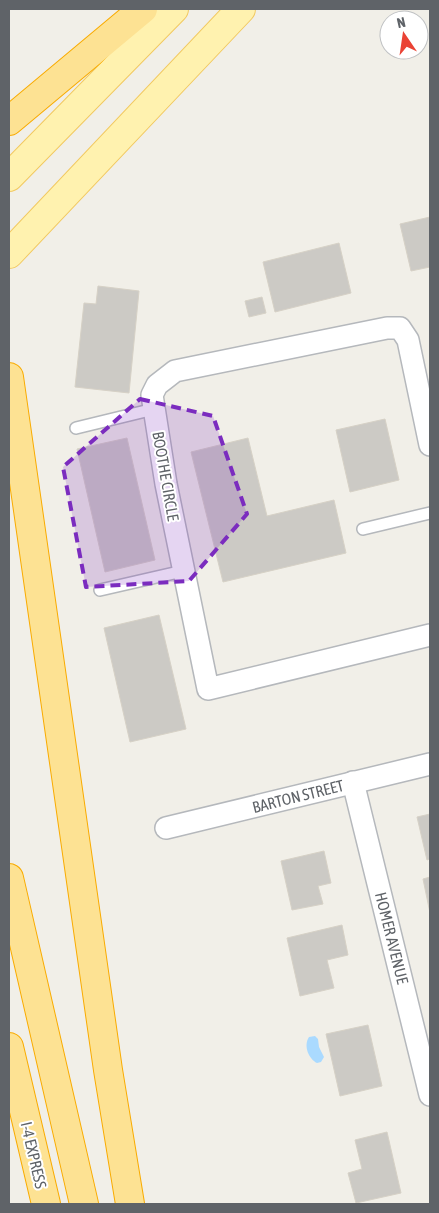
<svg xmlns="http://www.w3.org/2000/svg" width="439" height="1213" font-family="'Asap Condensed',sans-serif">
<style>
.water{fill:#aadaff}
.building{fill:#cccac5;stroke:#d6d1c6}
.lines{fill:none;stroke-linecap:round;stroke-linejoin:round}
.service-casing{stroke:#b5b8bc;stroke-width:14}
.minor-casing{stroke:#b5b8bc;stroke-width:24}
.primary-casing{stroke:#f2c960;stroke-width:30}
.motorway-casing{stroke:#f9ab00;stroke-width:30}
.service{stroke:#fff;stroke-width:11}
.minor{stroke:#fff;stroke-width:21}
.primary{stroke:#fff2af;stroke-width:28}
.motorway{stroke:#fde293;stroke-width:28}
.marked{fill:#7b2cbf;fill-opacity:0.2;stroke:#7b2cbf;stroke-width:4;stroke-dasharray:10 6;stroke-linejoin:round}
.labels{text-anchor:middle;stroke-width:4;stroke-linejoin:round;paint-order:stroke}
.street-label{font-size:16px;fill:#5f6368;stroke:#fff}
</style>
<rect width="100%" height="100%" fill="#f1efe8"/>
<path class="water" d="M315 1036 318 1039 319 1047 324 1057 321 1062 317 1063C309 1059 303 1046 309 1037Z"/>
<g class="building">
<polygon points="430,217 430,267 411,271 400,224"/>
<polygon points="339,243 351,293 275,312 263,262"/>
<polygon points="98,286 139,291 129,393 75,387 84,303 96,304"/>
<polygon points="262,297 266,313 249,317 245,301"/>
<polygon points="385,419 399,480 350,492 336,430"/>
<polygon points="127,438 155,560 105,572 77,449"/>
<polygon points="248,438 267,516 334,500 346,553 223,582 191,452"/>
<polygon points="159,615 186,729 130,742 104,628"/>
<polygon points="430,814 430,859 427,860 417,817"/>
<polygon points="324,851 331,883 318,886 323,904 292,910 281,861"/>
<polygon points="430,877 430,913 423,879"/>
<polygon points="342,925 348,955 327,960 334,988 300,996 287,938"/>
<polygon points="368,1025 382,1086 340,1096 326,1034"/>
<polygon points="387,1132 401,1193 356,1203 348,1173 362,1169 355,1140"/>
</g>
<g class="lines">
<defs>
<g id="service">
<polyline points="76,428 154,409"/>
<polyline points="363,529 430,513"/>
<polyline points="100,590 183,571"/>
</g>
<g id="minor">
<polyline points="430,445 408,340 400,328 387,328 175,371 157,385 152,395 166,484 208,689 430,635"/>
<polyline points="353,782 430,1095"/>
<polyline points="166,828 430,764"/>
</g>
<g id="primary">
<polyline points="9,177 174,9"/>
<polyline points="9,254 241,9"/>
</g>
<g id="motorway">
<polyline points="9,121 143,9"/>
<polyline points="9,377 108,1070 130,1204"/>
<polyline points="9,878 84,1204"/>
<polyline points="9,1047 46,1204"/>
</g>
</defs>
<use href="#service" class="service-casing"/>
<use href="#minor" class="minor-casing"/>
<use href="#primary" class="primary-casing"/>
<use href="#motorway" class="motorway-casing"/>
<use href="#service" class="service"/>
<use href="#minor" class="minor"/>
<use href="#primary" class="primary"/>
<use href="#motorway" class="motorway"/>
</g>
<path class="marked" d="M140 399 213 416 247 514 189 581 86 587 63 467Z"/>
<g class="labels">
<g class="street-label">
<text transform="translate(166 476) rotate(80)" y="6">BOOTHE CIRCLE</text>
<text transform="translate(298 796) rotate(-14)" y="6">BARTON STREET</text>
<text transform="translate(392 938) rotate(76)" y="6">HOMER AVENUE</text>
<text transform="translate(34 1155) rotate(77)" y="6">I-4 EXPRESS</text>
</g>
</g>
<rect width="439" height="1213" fill="none" stroke="#5f6368" stroke-width="20"/>
<g transform="translate(404 35) rotate(347)"><circle r="24" fill="#ffffff" stroke="#bfc1c3"/>
<path d="M0-4L9 19L0 12L-9 19Z" fill="#ea4335"/>
<text y="-8" font-size="14" font-weight="bold" text-anchor="middle" fill="#5f6368">N</text>
</g>
</svg>
